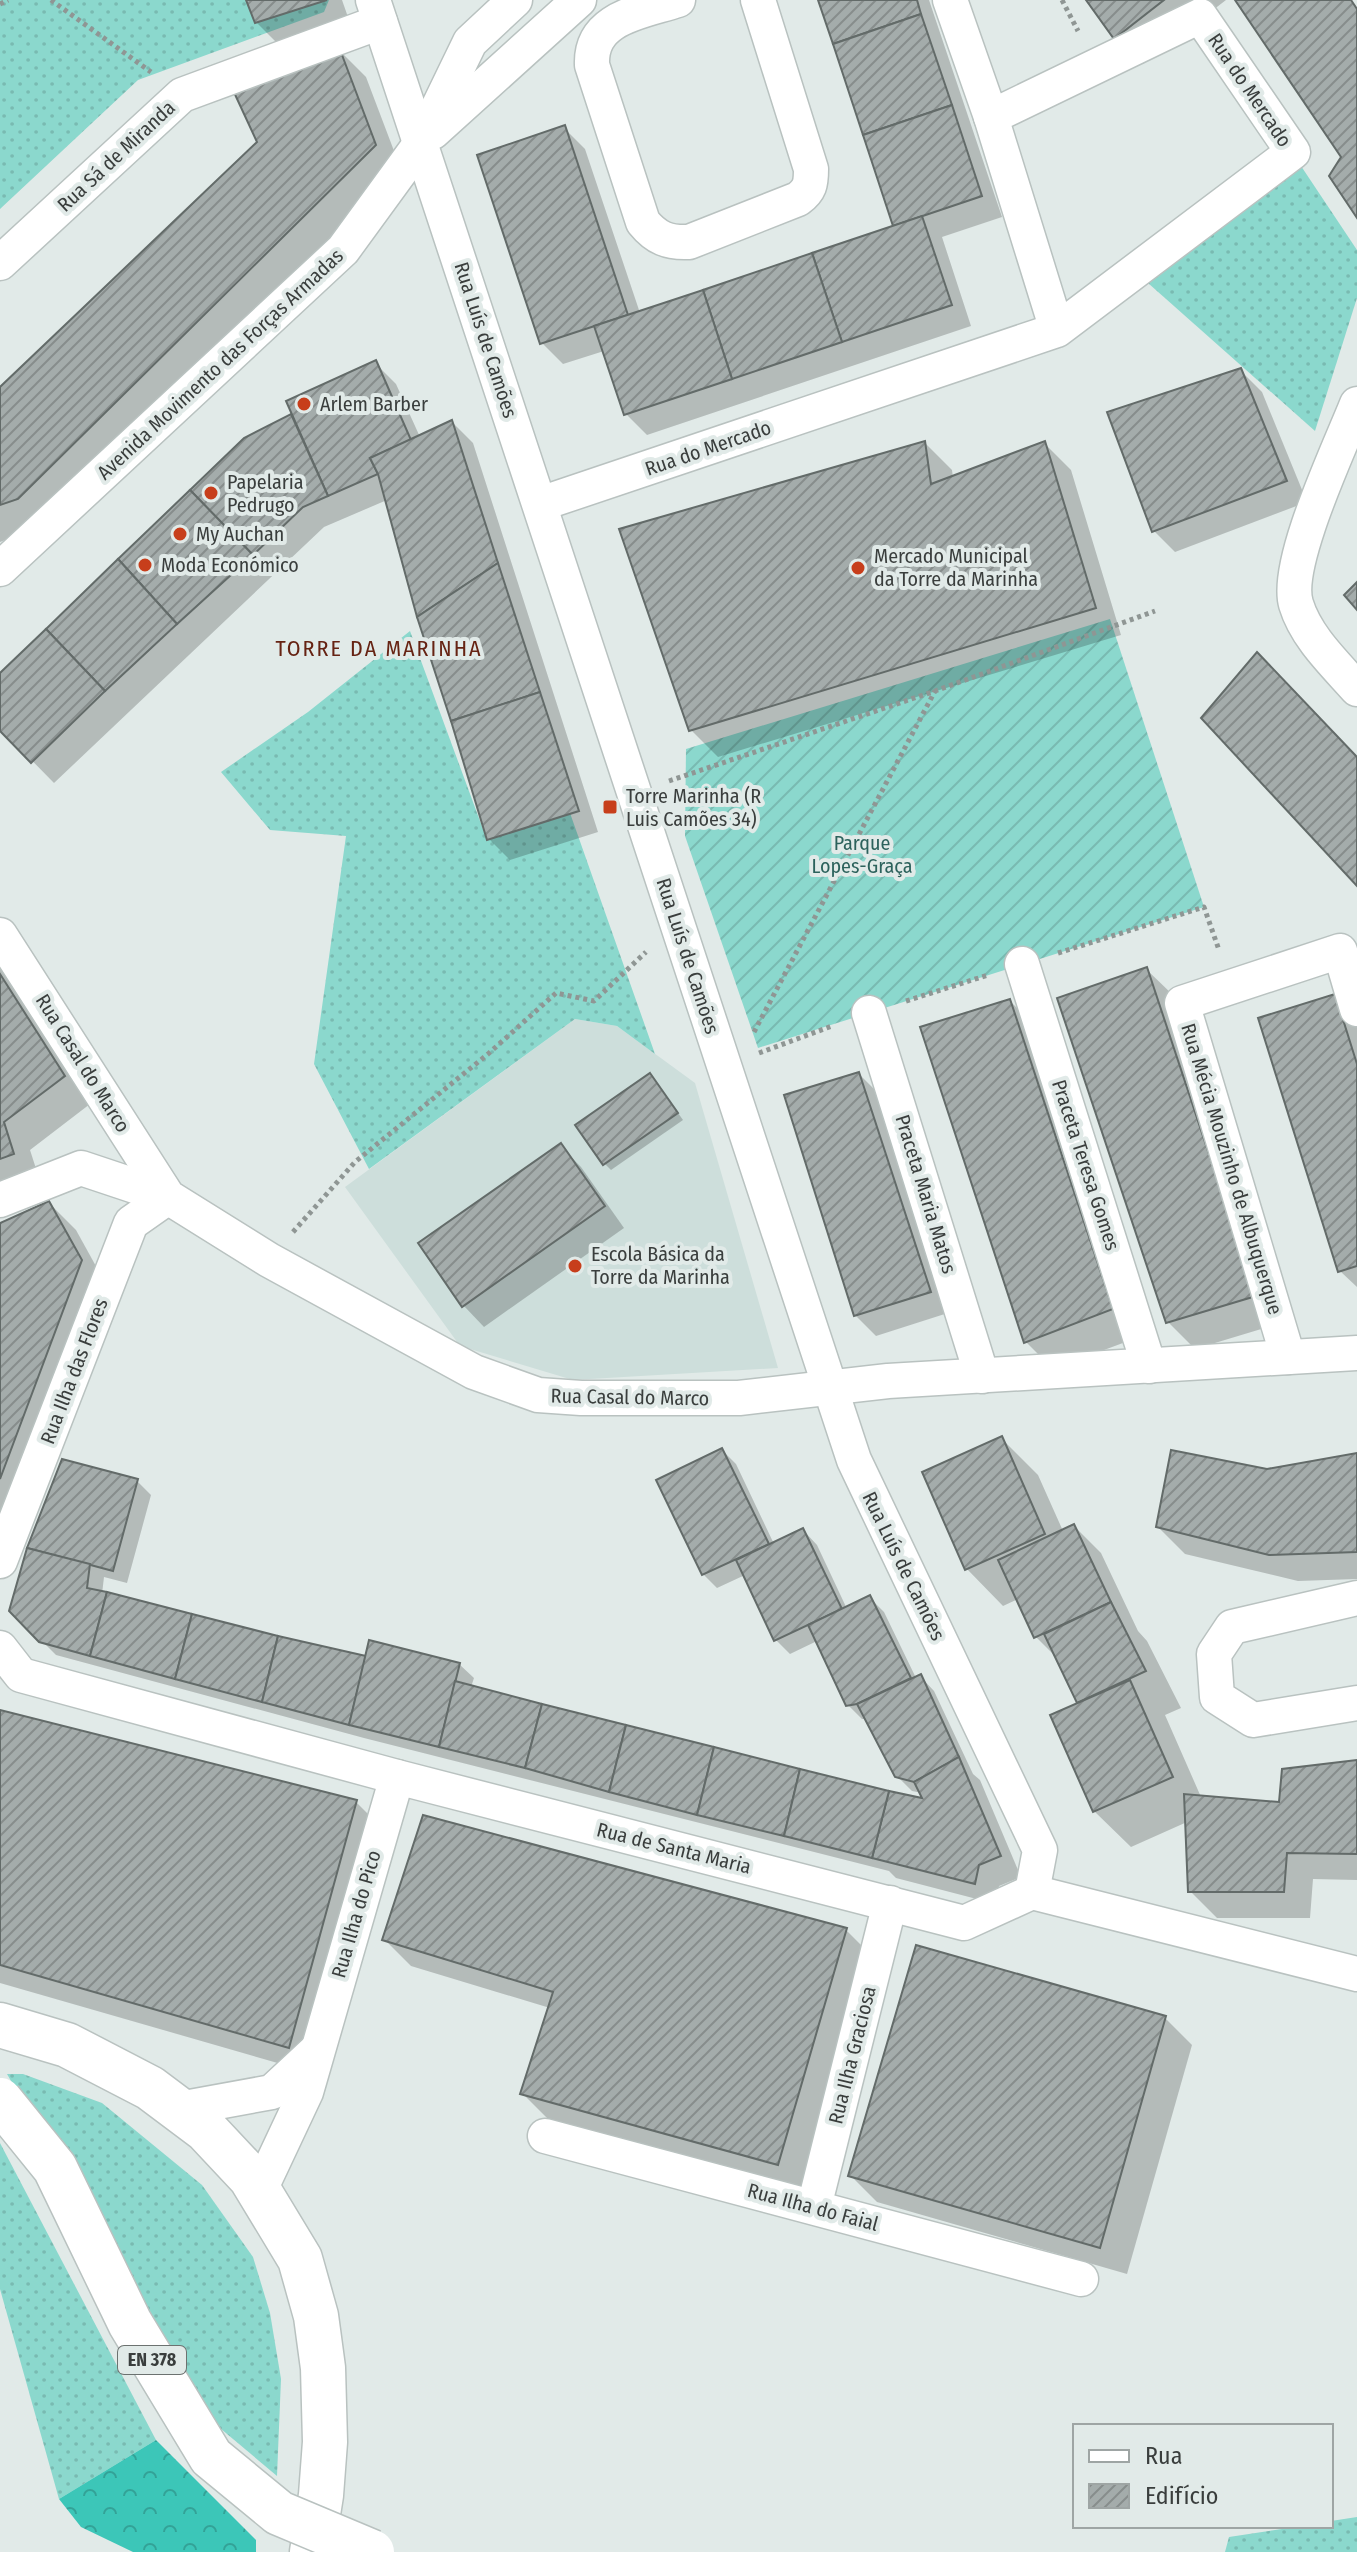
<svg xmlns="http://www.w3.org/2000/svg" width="1357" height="2552" font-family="'Fira Sans Condensed',sans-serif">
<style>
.built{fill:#cddedb}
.grass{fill:url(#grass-dots)}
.forest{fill:url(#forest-crowns)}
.garden{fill:url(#garden-furrows)}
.shadow{fill:#0003}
.building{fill:url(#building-hatch);stroke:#636b69;stroke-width:2}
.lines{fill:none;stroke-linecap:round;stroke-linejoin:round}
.minor-casing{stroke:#b9c2c0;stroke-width:37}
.primary-casing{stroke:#b9c2c0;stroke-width:47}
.path{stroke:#8f9694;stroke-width:5;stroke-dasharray:4 4;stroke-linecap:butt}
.minor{stroke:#fff;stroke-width:34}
.primary{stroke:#fff;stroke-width:44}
.primary-bridge-casing{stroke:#b9c2c0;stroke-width:47;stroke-linecap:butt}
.primary-bridge{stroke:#fff;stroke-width:44}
.poi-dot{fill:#c73e1b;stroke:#e1eae8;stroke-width:3}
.labels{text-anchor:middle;stroke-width:8;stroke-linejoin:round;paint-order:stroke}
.shield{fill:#e1eae8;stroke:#6c7270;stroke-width:2}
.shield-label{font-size:18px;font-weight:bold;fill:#3a3e3d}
.street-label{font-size:20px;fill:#3a3e3d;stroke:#e1eae8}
.poi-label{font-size:20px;fill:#3a3e3d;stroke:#e1eae8;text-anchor:start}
.park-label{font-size:20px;fill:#2c625c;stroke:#e1eae8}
.neighbourhood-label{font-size:22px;letter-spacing:2px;fill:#662313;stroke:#e1eae8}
</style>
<defs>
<pattern id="grass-dots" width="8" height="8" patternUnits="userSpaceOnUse" patternTransform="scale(2)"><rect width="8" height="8" fill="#8bd8cd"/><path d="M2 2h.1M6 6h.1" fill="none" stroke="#79bab1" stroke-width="1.8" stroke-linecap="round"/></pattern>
<pattern id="forest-crowns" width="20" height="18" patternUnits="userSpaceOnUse" patternTransform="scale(2)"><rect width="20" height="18" fill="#3cc6b8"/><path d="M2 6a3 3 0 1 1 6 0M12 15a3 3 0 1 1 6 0" fill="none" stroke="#33a297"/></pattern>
<pattern id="garden-furrows" width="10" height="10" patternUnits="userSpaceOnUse" patternTransform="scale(2)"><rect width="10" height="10" fill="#8bd8cd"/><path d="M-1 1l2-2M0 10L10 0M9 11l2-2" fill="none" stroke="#79bab1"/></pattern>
<pattern id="building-hatch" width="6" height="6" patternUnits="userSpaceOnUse" patternTransform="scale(2)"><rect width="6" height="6" fill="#a4acab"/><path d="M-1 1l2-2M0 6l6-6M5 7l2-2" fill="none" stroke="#878d8c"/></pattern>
</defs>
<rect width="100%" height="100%" fill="#e1eae8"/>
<polygon class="built" points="575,1019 617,1026 695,1083 778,1368 573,1380 460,1346 345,1187"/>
<g class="grass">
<polygon points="0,0 329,0 324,12 138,80 0,209"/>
<polygon points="1301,166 1357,250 1357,298 1315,431 1148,283"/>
<polygon points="410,631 487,840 570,813 655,1054 617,1026 575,1019 369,1169 314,1064 346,836 270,830 221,772 308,712"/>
<polygon points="7,2074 23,2074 102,2103 202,2185 253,2257 270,2313 281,2379 277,2476 202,2413"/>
<polygon points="0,2143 156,2440 59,2499 0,2289"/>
<polygon points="1357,2517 1357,2552 1225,2552 1229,2537 1302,2526 1331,2526 1331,2521"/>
</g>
<polygon class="forest" points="156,2440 256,2540 256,2552 133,2552 81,2527 59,2499"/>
<polygon class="garden" points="1110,619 1204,907 758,1048 685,836 686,749"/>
<g class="shadow">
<polygon points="249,0 342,0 349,20 277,43 256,22"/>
<polygon points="820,0 929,0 1002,217 942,237 971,326 647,435 626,414 604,351 563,364 542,343 564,128 585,149 640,313 896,227"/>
<polygon points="1089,0 1226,0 1143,64 1116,37"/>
<polygon points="339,50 366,77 402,172 45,525 0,542 0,390 259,142"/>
<polygon points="375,363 396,384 420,437 452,422 473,443 598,832 510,860 489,839 387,500 324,527 54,783 0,728 0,676 245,440 293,415"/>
<polygon points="1241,371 1262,392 1307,502 1175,552 1154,531"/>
<polygon points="925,443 952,470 953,478 1044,443 1071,470 1121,635 718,757 691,730"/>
<polygon points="0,961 90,1104 30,1150 40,1181 0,1195"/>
<polygon points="1146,969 1174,996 1281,1323 1195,1349 1168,1322"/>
<polygon points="1334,996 1357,1023 1357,1287 1340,1271"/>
<polygon points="1010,1001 1037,1028 1139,1337 1053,1369 1026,1342"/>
<polygon points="859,1074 880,1095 951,1312 876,1336 855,1315"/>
<polygon points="656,1082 683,1120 611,1170 605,1164"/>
<polygon points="560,1146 581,1167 624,1228 484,1327 464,1306"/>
<polygon points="49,1203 76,1230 108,1288 0,1577 0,1225"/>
<polygon points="1002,1439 1038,1475 1063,1531 1074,1526 1101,1553 1138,1631 1147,1641 1181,1708 1165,1715 1201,1797 1281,1804 1357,1762 1357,1880 1313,1879 1310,1918 1217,1918 1190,1891 1187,1822 1131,1847 1094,1811 1079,1704 1059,1660 1036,1637 1018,1599 1003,1606 967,1569 924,1473"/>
<polygon points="722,1450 736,1464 774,1544 803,1530 817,1545 847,1609 870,1598 884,1612 916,1678 920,1676 934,1691 973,1774 980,1780 1021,1877 999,1886 996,1904 896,1878 889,1871 364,1738 56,1655 11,1610 137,1481 151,1495 127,1583 104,1577 102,1594 367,1659 459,1664 474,1678 471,1687 926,1801 922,1793 912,1791 897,1776 866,1719 862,1719 848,1705 817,1641 790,1654 776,1640 745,1575 717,1588 703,1574"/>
<polygon points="1357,1456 1357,1579 1298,1581 1185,1554 1158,1527 1267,1471"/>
<polygon points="0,1712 356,1802 383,1829 316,2074 0,1983"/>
<polygon points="846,1930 873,1957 805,2191 550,2121 523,2094 550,2008 411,1966 384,1939"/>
<polygon points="1165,2018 1192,2045 1127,2274 877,2202 850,2175"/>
</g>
<g class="building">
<polygon points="246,0 327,0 255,23"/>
<polygon points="818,0 917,0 921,14 833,44"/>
<polygon points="1086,0 1164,0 1114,39"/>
<polygon points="1235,0 1351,0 1357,9 1357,218 1329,176 1341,157"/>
<polygon points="921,14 952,105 863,135 833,44"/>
<polygon points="339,47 376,145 18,499 0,505 0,387 257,142 232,88"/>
<polygon points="952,105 982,196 893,226 863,135"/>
<polygon points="565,125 628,315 540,344 477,155"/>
<polygon points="922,216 952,305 842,342 812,253"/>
<polygon points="812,253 842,342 732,379 703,290"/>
<polygon points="703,290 732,379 624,415 594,326"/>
<polygon points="376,360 411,440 370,458 378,474 328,496 286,401"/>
<polygon points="1241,368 1287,481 1152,532 1107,412"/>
<polygon points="291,414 328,496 303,507 253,555 190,490 244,438"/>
<polygon points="452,420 498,563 417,617 378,474 370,458"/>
<polygon points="925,441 931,484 1045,441 1096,608 689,731 619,529"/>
<polygon points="190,490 253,555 177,624 118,559"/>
<polygon points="118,559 177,624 105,691 46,629"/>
<polygon points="498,563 540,692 451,721 417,617"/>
<polygon points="1357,582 1357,610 1344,595"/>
<polygon points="46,629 105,691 31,763 0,731 0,673"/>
<polygon points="1257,652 1357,757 1357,886 1201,718"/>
<polygon points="540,692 579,811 487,840 451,721"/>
<polygon points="1147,967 1256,1296 1166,1323 1057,998"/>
<polygon points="0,974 65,1076 4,1122 14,1154 0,1159"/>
<polygon points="1335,994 1357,1064 1357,1266 1338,1272 1258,1018"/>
<polygon points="1010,999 1113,1309 1024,1343 920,1027"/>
<polygon points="859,1072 931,1292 854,1316 784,1095"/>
<polygon points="650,1073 678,1113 603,1165 575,1125"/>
<polygon points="561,1143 605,1206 462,1307 418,1243"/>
<polygon points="49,1201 82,1260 0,1479 0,1223"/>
<polygon points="1002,1436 1045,1534 965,1570 922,1472"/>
<polygon points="722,1448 769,1544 702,1575 656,1480"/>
<polygon points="1171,1450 1267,1469 1357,1453 1357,1552 1269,1555 1156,1527"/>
<polygon points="62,1459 138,1479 113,1571 27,1548"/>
<polygon points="1074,1524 1111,1602 1034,1638 998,1560"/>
<polygon points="803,1528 842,1609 774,1641 736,1560"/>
<polygon points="27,1548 90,1564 87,1588 107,1592 90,1656 39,1642 9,1611"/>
<polygon points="107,1592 192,1614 175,1679 90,1656"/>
<polygon points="870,1595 911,1678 857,1704 846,1706 808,1625"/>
<polygon points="1111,1602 1146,1671 1077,1703 1044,1634"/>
<polygon points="192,1614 278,1636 262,1702 175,1679"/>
<polygon points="278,1636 366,1656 349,1725 262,1702"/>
<polygon points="369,1640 460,1663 439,1747 349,1725"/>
<polygon points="921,1674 959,1757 914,1782 895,1777 857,1704"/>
<polygon points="1130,1680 1173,1777 1093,1812 1050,1715"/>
<polygon points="455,1681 542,1704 525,1768 439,1747"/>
<polygon points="542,1704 626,1725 609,1792 525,1768"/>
<polygon points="0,1710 357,1800 289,2048 0,1965"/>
<polygon points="626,1725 714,1747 697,1815 609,1792"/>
<polygon points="714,1747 800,1769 784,1836 697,1815"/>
<polygon points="959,1757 1001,1856 979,1865 975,1884 872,1858 889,1791 922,1798 914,1782"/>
<polygon points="1357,1760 1357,1854 1287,1853 1284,1892 1188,1892 1184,1794 1279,1802 1282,1769"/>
<polygon points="800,1769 889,1791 872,1858 784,1836"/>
<polygon points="423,1815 847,1928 778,2165 520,2094 553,1992 382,1940"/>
<polygon points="916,1945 1166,2016 1100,2248 848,2176"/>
</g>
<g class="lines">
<defs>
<g id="minor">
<polyline points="373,0 854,1460 1040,1850 1032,1892"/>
<path d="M678 0C641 12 590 17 592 65L643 222C656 238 668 243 689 242L798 199C810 190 811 184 811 169L758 0"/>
<polyline points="950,0 991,117"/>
<polyline points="433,132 579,0"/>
<polyline points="0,263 182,95 380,22"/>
<path d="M1357 404C1340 447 1284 564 1296 604 1306 637 1334 663 1357 689"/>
<polyline points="540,504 1057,330 1293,152 1200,16 991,117 1057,330"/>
<polyline points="0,569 343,250 421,143 470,42 515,0"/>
<polyline points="0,935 168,1197 269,1260 474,1372 538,1395 581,1398 739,1398 888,1381 1357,1353"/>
<polyline points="1022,964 1149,1366"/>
<polyline points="869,1013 982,1376"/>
<polyline points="0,1200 81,1168 168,1197"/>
<polyline points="1288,1357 1182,1003 1340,951 1357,1009"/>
<polyline points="0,1561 131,1223 168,1197"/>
<polyline points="1357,1598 1232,1627 1214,1654 1217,1697 1253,1720 1357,1703"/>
<polyline points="0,1648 21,1675 397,1777 964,1923 1032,1892 1357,1974"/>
<polyline points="179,2109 272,2092 316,2051"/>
<polyline points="545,2136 1081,2279"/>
<polyline points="259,2192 306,2092 397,1777"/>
<polyline points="814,2207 890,1903"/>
</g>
<polyline id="primary" points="0,2025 67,2045 150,2088 206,2130 251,2178 300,2259 316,2316 323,2368 325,2442 321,2495 312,2552"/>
</defs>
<use href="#minor" class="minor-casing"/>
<use href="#primary" class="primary-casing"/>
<g class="path">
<polyline points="51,0 151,72"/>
<polyline points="1062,0 1078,31"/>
<polyline points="0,4 8,0"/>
<polyline points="669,781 935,691 1155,611"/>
<polyline points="1058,953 1204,907 1219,950"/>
<polyline points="906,1001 988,975"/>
<polyline points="754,1032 935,691"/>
<polyline points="759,1053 832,1026"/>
<polyline points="293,1232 355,1162 488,1054 556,993 594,1001 646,952"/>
</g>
<use href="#minor" class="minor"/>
<use href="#primary" class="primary"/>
<defs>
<polyline id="primary-bridge" points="0,2100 55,2168 130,2323 211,2457 279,2513 372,2552"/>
</defs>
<use href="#primary-bridge" class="primary-bridge-casing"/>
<use href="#primary-bridge" class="primary-bridge"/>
</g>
<g class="poi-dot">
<circle cx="304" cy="404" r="8"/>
<circle cx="211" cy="493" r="8"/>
<circle cx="180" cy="534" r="8"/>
<circle cx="145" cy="565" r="8"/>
<circle cx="858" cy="568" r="8"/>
<rect x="602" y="799" width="16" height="16" rx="4"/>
<circle cx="575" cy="1266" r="8"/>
</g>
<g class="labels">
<rect class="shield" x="118" y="2346" width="68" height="28" rx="6"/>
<g class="shield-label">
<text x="152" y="2366">EN 378</text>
</g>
<g class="street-label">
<text transform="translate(1250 90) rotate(56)" y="7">Rua do Mercado</text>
<text transform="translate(116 156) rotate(-43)" y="7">Rua Sá de Miranda</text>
<text transform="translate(486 340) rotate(72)" y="7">Rua Luís de Camões</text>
<text transform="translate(220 364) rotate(-43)" y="7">Avenida Movimento das Forças Armadas</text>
<text transform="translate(708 448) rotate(-19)" y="7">Rua do Mercado</text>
<text transform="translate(688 956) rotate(72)" y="7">Rua Luís de Camões</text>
<text transform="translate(83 1063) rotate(58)" y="7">Rua Casal do Marco</text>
<text transform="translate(1086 1165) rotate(72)" y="7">Praceta Teresa Gomes</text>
<text transform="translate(1232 1169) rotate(73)" y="7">Rua Mécia Mouzinho de Albuquerque</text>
<text transform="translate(926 1194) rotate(73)" y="7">Praceta Maria Matos</text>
<text transform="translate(74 1371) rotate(-69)" y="7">Rua Ilha das Flores</text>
<text transform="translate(630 1397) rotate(1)" y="7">Rua Casal do Marco</text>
<text transform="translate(904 1566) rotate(64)" y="7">Rua Luís de Camões</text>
<text transform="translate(674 1848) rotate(14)" y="7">Rua de Santa Maria</text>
<text transform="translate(356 1914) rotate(-74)" y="7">Rua Ilha do Pico</text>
<text transform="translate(852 2055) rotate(-76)" y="7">Rua Ilha Graciosa</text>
<text transform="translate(813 2207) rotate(15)" y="7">Rua Ilha do Faial</text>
</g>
<g class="poi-label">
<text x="320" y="411">Arlem Barber</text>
<text x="227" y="489">Papelaria<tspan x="227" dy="23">Pedrugo</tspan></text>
<text x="196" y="541">My Auchan</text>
<text x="874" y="563">Mercado Municipal<tspan x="874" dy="23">da Torre da Marinha</tspan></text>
<text x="161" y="572">Moda Económico</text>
<text x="626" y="803">Torre Marinha (R<tspan x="626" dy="23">Luis Camões 34)</tspan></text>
<text x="591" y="1261">Escola Básica da<tspan x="591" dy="23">Torre da Marinha</tspan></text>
</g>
<g class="park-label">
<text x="862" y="850">Parque<tspan x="862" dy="23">Lopes-Graça</tspan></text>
</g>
<g class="neighbourhood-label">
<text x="379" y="656">TORRE DA MARINHA</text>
</g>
</g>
<rect x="1073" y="2424" width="260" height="104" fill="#e1eae8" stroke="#9ea5a4" stroke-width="2"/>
<rect x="1089" y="2450" width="40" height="12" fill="#ffffff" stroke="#9ea5a4" stroke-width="2"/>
<text x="1145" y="2464" font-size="24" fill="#3a3e3d">Rua</text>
<rect x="1089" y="2484" width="40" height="24" fill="url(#building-hatch)" stroke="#9ea5a4" stroke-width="2"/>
<text x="1145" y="2504" font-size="24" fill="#3a3e3d">Edifício</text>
</svg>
